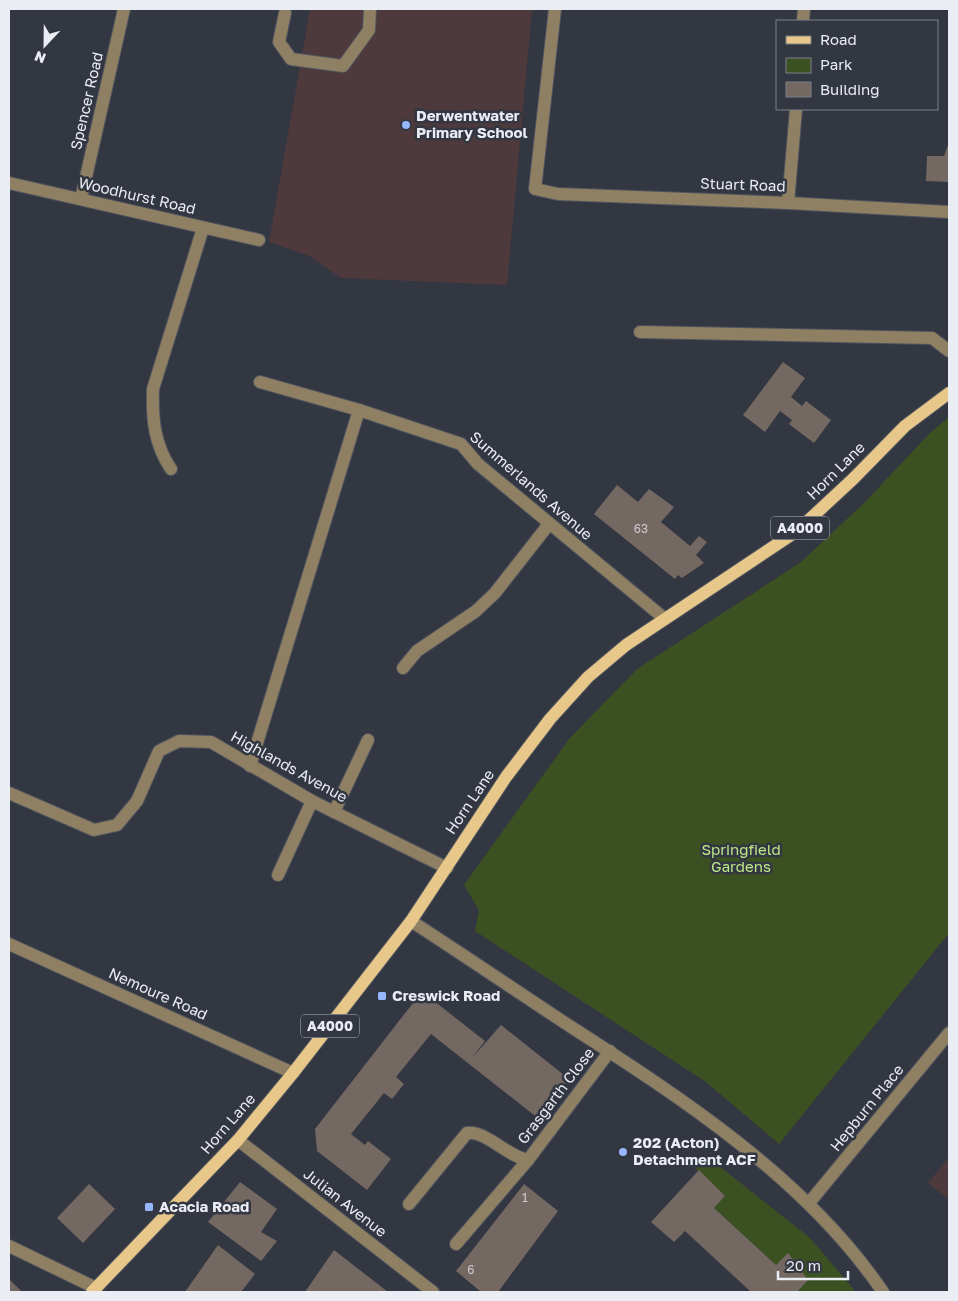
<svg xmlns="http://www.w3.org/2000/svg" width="958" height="1301" font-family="'Golos Text',sans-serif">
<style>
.education{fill:#4e393c}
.green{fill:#3c5122}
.building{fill:#746862}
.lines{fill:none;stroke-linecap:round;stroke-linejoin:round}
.minor-casing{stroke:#50545e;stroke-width:14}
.major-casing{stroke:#50545e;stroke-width:14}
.minor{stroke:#8f8063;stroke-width:12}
.major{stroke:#e7c88a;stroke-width:12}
.poi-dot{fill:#96b6fd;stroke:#333741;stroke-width:2}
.labels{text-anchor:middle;stroke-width:5;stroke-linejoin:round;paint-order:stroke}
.number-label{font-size:12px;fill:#ccccd0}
.shield{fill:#333741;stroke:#b3b6be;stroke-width:1}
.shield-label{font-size:14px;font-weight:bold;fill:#eaedf4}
.street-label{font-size:15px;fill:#eaedf4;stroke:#333741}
.poi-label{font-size:15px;font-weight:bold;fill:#eaedf4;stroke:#333741;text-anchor:start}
.park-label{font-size:15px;fill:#bbe786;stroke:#333741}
</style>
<rect width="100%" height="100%" fill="#333741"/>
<g class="education">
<polygon points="310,9 532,9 507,285 341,278 309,256 269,242"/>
<polygon points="949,1157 949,1200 928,1183"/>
</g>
<g class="green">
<polygon points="949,417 949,933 779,1144 706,1082 475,931 479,910 464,885 569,739 637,669 801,562 865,502 929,434"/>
<polygon points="705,1155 809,1237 856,1292 797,1292 808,1280 788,1254 776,1265 714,1208 725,1196 692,1165"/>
</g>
<g class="building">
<polygon points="949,142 949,182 926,181 927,156 944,156"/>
<polygon points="783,362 805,378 791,397 802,406 806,401 831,420 814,443 789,424 792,420 780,411 765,432 743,415"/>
<polygon points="617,485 638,502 649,489 674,507 661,522 690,546 699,536 707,542 696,555 704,563 682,578 678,575 675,579 594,514"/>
<polygon points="434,1001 485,1041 472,1058 501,1025 569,1079 539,1119 431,1034 396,1077 404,1084 392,1099 384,1093 351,1134 365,1145 368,1141 391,1159 367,1190 317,1151 315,1129 413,1003"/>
<polygon points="699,1170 725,1196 714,1208 776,1265 788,1253 808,1280 797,1292 751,1292 685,1231 674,1242 651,1222"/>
<polygon points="240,1182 277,1209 261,1232 277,1241 261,1261 208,1222"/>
<polygon points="89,1184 115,1209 83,1243 57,1218"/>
<polygon points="524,1184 558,1211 498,1292 481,1292 456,1271"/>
<polygon points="218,1245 255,1274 241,1292 185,1292"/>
<polygon points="334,1250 388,1292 305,1292"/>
<polygon points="10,1280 22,1292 9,1292"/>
</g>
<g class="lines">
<defs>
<g id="minor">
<polyline points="555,9 535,189 558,194 788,203 949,212"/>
<polyline points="285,13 279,42 291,59 343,66 369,30 370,9"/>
<polyline points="803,21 804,9"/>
<polyline points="9,183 259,240"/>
<polyline points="81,199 124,9"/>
<polyline points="788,203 796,109"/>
<polyline points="640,332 932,338 949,351"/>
<polyline points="260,382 359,410 461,444 478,464 665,619"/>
<path d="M171 469C154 444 152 418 153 389L203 228"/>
<polyline points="403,668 417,651 476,611 495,593 549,524"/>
<polyline points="250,766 359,410"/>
<polyline points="9,793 94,830 117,825 137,801 159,751 179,741 211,742 312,801 447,868"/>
<polyline points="334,812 368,740"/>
<polyline points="278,875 312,801"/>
<path d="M411 921C462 954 512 988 562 1021 678 1096 804 1176 883 1292"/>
<polyline points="9,944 293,1073"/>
<polyline points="238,1140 433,1292"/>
<polyline points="528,1160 610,1051"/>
<polyline points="809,1203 949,1033"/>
<path d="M409 1204 467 1133C485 1130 508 1157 528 1160L456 1244"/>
<polyline points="9,1246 96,1288"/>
</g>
<polyline id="major" points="92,1292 238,1140 293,1073 411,921 506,777 550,719 588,677 626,645 797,531 853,479 905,426 949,393"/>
</defs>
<use href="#minor" class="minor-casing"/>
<use href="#major" class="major-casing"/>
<use href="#minor" class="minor"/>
<use href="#major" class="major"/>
</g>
<g class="poi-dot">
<circle cx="406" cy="125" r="5"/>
<rect x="377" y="991" width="10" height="10" rx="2.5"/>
<circle cx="623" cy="1152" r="5"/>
<rect x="144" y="1202" width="10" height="10" rx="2.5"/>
</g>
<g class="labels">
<g class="number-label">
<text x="641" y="533">63</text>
<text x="525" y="1202">1</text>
<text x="471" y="1274">6</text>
</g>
<g class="shield">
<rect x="771" y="516.5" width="58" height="23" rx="4"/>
<rect x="301" y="1014.5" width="58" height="23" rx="4"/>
</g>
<g class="shield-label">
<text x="800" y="533">A4000</text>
<text x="330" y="1031">A4000</text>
</g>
<g class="street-label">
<text transform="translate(87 101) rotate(-77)" y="5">Spencer Road</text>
<text transform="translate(743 185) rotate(2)" y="5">Stuart Road</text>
<text transform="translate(137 196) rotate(13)" y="5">Woodhurst Road</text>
<text transform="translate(836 471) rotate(-45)" y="5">Horn Lane</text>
<text transform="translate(531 486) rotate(41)" y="5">Summerlands Avenue</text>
<text transform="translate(289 767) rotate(29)" y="5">Highlands Avenue</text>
<text transform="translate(470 802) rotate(-56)" y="5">Horn Lane</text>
<text transform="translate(158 994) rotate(24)" y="5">Nemoure Road</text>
<text transform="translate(556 1096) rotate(-53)" y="5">Grasgarth Close</text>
<text transform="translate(867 1108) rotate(-51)" y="5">Hepburn Place</text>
<text transform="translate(228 1124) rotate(-49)" y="5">Horn Lane</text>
<text transform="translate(345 1203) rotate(38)" y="5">Julian Avenue</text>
</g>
<g class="poi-label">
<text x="416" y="121">Derwentwater<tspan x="416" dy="17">Primary School</tspan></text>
<text x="392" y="1001">Creswick Road</text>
<text x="633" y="1148">202 (Acton)<tspan x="633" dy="17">Detachment ACF</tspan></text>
<text x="159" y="1212">Acacia Road</text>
</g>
<g class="park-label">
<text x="741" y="855">Springfield<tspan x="741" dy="17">Gardens</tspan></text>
</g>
</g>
<rect width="958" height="1301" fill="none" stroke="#eaedf4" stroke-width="20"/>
<rect x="776" y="20" width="162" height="90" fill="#333741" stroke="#7c8089"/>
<rect x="786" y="36" width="25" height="8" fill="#e7c88a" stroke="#7c8089"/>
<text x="820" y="45" font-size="15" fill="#eaedf4">Road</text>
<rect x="786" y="58" width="25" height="15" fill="#3c5122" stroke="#7c8089"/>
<text x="820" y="70" font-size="15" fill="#eaedf4">Park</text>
<rect x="786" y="82" width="25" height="15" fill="#746862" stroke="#7c8089"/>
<text x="820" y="95" font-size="15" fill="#eaedf4">Building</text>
<g transform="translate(45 45) rotate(202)" stroke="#333741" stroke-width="4" paint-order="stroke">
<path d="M0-4L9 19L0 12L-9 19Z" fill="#eaedf4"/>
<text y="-8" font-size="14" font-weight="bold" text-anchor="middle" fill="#eaedf4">N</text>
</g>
<path d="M778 1271v8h70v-8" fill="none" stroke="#eaedf4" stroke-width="2.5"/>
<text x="786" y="1271" font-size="15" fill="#eaedf4" stroke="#333741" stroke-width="4" paint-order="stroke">20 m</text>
</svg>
